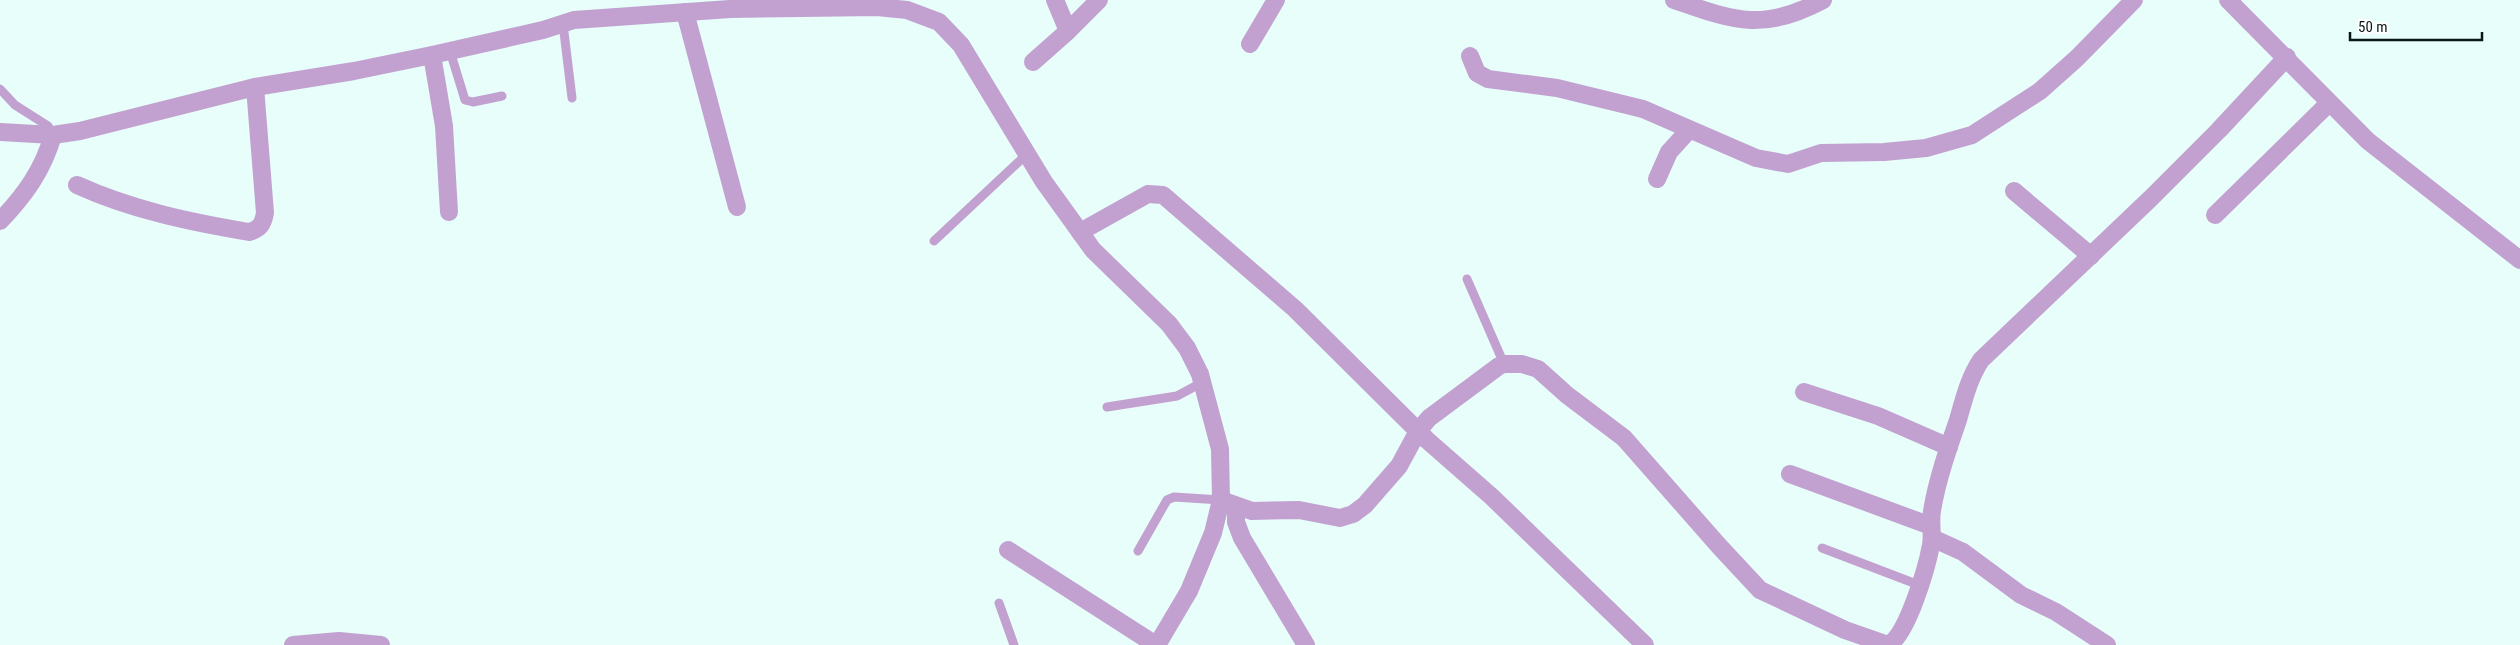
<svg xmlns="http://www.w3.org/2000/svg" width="2520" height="645" font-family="'Roboto Condensed',sans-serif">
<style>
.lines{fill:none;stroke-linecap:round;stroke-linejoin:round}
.lane{stroke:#c2a1d0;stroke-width:9}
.street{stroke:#c2a1d0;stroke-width:18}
</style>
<rect width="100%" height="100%" fill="#e7fefa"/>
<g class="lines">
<g class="lane">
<polyline points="563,24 572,98"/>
<polyline points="450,51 465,100 473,102 502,96"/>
<polyline points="0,89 15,105 48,126 52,134"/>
<polyline points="934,241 1027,154"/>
<polyline points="1467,279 1504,364"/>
<polyline points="1107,407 1177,396 1203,382"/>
<polyline points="1822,548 1919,585"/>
<polyline points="1138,551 1167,500 1174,497 1221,500"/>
<polyline points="999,603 1014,645"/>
</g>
<g class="street">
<polyline points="1055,0 1068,31 1099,0"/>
<path d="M1674 0C1735 21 1763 32 1823 0"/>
<polyline points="2228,0 2368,141 2520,260"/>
<polyline points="685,12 737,207"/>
<polyline points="1250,44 1276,0"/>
<polyline points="432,55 444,126 449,212"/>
<polyline points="1470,56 1477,73 1488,79 1557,88 1643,109 1756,158 1788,164 1821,153 1884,152 1926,148 1972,135 2040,91 2077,58 2134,0"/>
<polyline points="1033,62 1068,31"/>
<polyline points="0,132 53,135 80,131 255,87 354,71 432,55 543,30 574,20 730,9 877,7 907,10 939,22 961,45 1044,182 1093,250 1169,324 1187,348 1200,374 1220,449 1221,500 1213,533 1189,591 1157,645"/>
<polyline points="1657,179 1669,152 1689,130"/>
<path d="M77 185C132 210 190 222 249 232 260 229 263 224 265 213L255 87"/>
<polyline points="2014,191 2091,256"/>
<polyline points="2215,215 2329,103"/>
<path d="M0 221C25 195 43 170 53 135"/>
<polyline points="1080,232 1148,194 1163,195 1295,309 1427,440 1492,497 1645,645"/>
<polyline points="1804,392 1878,416 1949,447"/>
<polyline points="1790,474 1931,526"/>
<path d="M1221 500 1252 511 1299 510 1340 518 1353 514 1365 505 1399 466 1418 431 1429 418 1499 366 1504 364H1522L1538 369 1567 395 1624 438 1719 546 1760 590 1845 630 1888 645C1907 636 1927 567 1931 545 1933 534 1930 522 1932 511 1937 480 1948 449 1958 420 1964 399 1969 378 1981 360L2151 198 2219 130 2287 57"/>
<polyline points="1236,506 1236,522 1242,538 1306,645"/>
<polyline points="1932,538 1963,552 2021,595 2056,612 2107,645"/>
<polyline points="1008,550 1156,645"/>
<polyline points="293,645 339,641 381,645"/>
</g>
</g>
<path d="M2350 32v8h132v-8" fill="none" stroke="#091715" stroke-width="2.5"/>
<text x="2358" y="32" font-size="15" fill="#091715" stroke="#ffffff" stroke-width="4" paint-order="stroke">50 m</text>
</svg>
